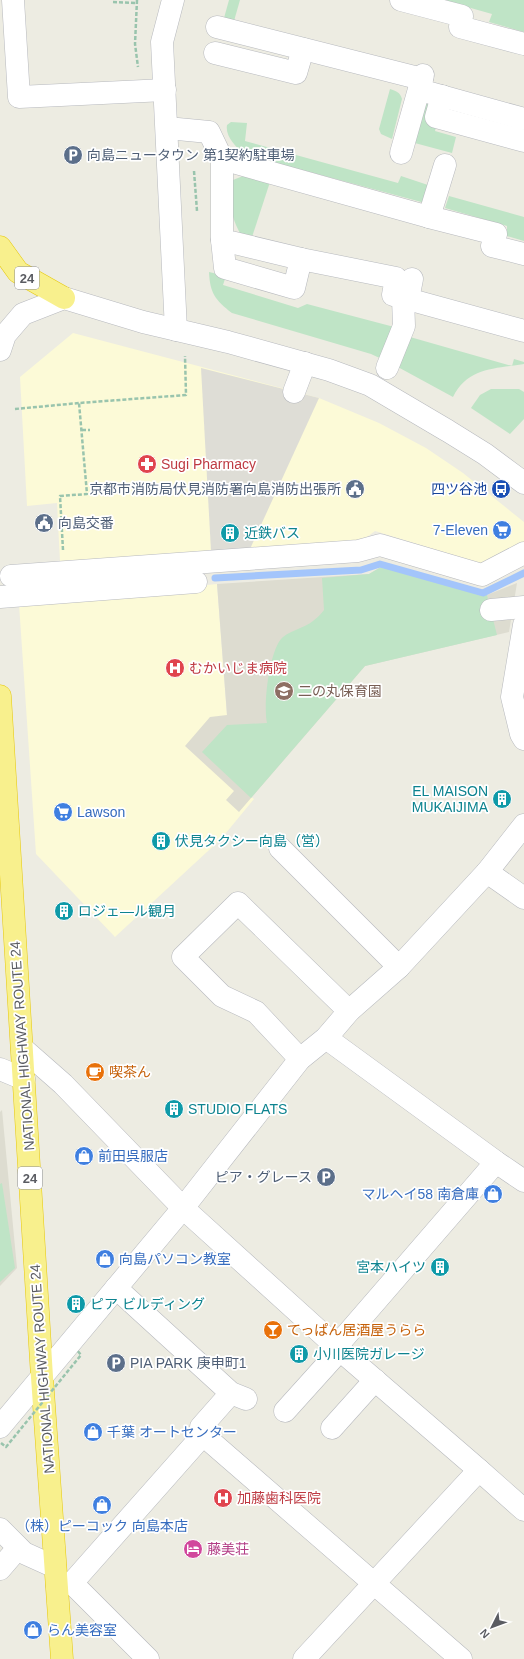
<svg xmlns="http://www.w3.org/2000/svg" width="524" height="1659" font-family="Arial,'Noto Sans JP',sans-serif">
<style>
.commercial{fill:#fcfad7}
.industrial{fill:#deddd6}
.education{fill:#dddcd0}
.green{fill:#bfe4c6}
.lines{fill:none;stroke-linecap:round;stroke-linejoin:round}
.stream{stroke:#a3c5fb;stroke-width:7}
.minor-casing{stroke:#b7b9be;stroke-width:23}
.highway-casing{stroke:#e6c809;stroke-width:23}
.path{stroke:#99c4ad;stroke-width:2.5;stroke-dasharray:4 2;stroke-linecap:butt}
.minor{stroke:#fff;stroke-width:22}
.highway{stroke:#f8f08d;stroke-width:22}
.path-bridge{stroke:#99c4ad;stroke-width:2.5;stroke-dasharray:4 2;stroke-linecap:butt}
.labels{text-anchor:middle;stroke-width:3.5;stroke-linejoin:round;paint-order:stroke}
.shield{fill:#fff;stroke:#8c8d91;stroke-width:1}
.shield-label{font-size:13px;font-weight:bold;fill:#5a5c62}
.service-label{font-size:14px;fill:#4e5e75;stroke:#fff;text-anchor:start}
.health-label{font-size:14px;fill:#be3a42;stroke:#fff;text-anchor:start}
.transit-label{font-size:14px;fill:#164399;stroke:#fff;text-anchor:end}
.shop-label{font-size:14px;fill:#366cbe;stroke:#fff;text-anchor:start}
.culture-label{font-size:14px;fill:#0d838f;stroke:#fff;text-anchor:start}
.education-label{font-size:14px;fill:#785e54;stroke:#fff;text-anchor:start}
.street-label{font-size:14px;fill:#5a5c62;stroke:#fff}
.food-label{font-size:14px;fill:#c56008;stroke:#fff;text-anchor:start}
.hotel-label{font-size:14px;fill:#b23c85;stroke:#fff;text-anchor:start}
</style>
<rect width="100%" height="100%" fill="#edece2"/>
<g class="commercial">
<polygon points="73,333 319,398 379,423 426,448 463,473 524,522 524,542 486,565 375,531 359,543 60,561 57,503 27,506 20,377"/>
<polygon points="217,584 227,716 238,786 254,799 221,839 115,937 36,854 19,604"/>
</g>
<polygon class="industrial" points="201,368 319,398 250,549 211,551"/>
<g class="education">
<polygon points="381,567 487,595 517,583 509,632 365,666 239,812 226,800 234,791 185,746 210,717 227,715 217,584 369,574"/>
<polygon points="2,1110 17,1268 0,1286 0,1112"/>
</g>
<g class="green">
<polygon points="229,0 240,0 234,21 224,18"/>
<polygon points="448,0 524,0 524,32 489,22 492,14 446,1"/>
<path d="M390 89C396 91 400 92 402 99L392 139 381 134 379 129Z"/>
<polygon points="423,98 434,101 437,123 435,131 456,137 452,153 411,142"/>
<path d="M231 122 247 123 245 141 398 183 401 176 431 186 425 203 243 154C236 146 225 137 227 125Z"/>
<path d="M243 176 270 182 252 237 241 235C231 217 227 200 233 180Z"/>
<polygon points="449,196 524,217 524,241 507,236 507,226 445,208"/>
<path d="M209 272 226 276 223 285 298 308 307 304 398 328 386 361 371 354 232 313C215 300 210 293 209 272Z"/>
<path d="M410 337 512 366 514 359 524 362V364C495 369 468 367 453 397L396 366Z"/>
<polygon points="491,389 519,389 524,392 524,419 510,434 471,408 480,395"/>
<path d="M381 567 487 595 497 635 365 666 251 798 202 752 227 725 267 723C263 706 269 649 283 637 292 630 304 628 313 621 317 618 321 614 324 610L322 578 369 574Z"/>
<polygon points="2,1183 15,1268 0,1282 0,1184"/>
</g>
<g class="lines">
<polyline class="stream" points="215,578 361,570 380,564 483,593 524,573"/>
<defs>
<g id="minor">
<polyline points="13,0 19,97 165,90"/>
<polyline points="173,0 162,42 176,330"/>
<polyline points="401,0 462,16 460,27 524,44"/>
<polyline points="217,27 422,79"/>
<polyline points="215,53 296,73 303,49"/>
<polyline points="427,92 524,119"/>
<polyline points="442,96 436,117 524,141"/>
<polyline points="167,128 209,132 222,159 222,240 301,259 396,278 393,295 524,331"/>
<polyline points="401,153 423,75"/>
<polyline points="222,159 429,217"/>
<polyline points="445,165 429,217 496,234 492,246 524,254"/>
<polyline points="222,240 225,268 294,288 301,259"/>
<polyline points="408,299 412,279"/>
<polyline points="0,350 5,335 23,314 64,298 143,322 228,342 329,370 370,385 448,431 485,454 524,483"/>
<polyline points="387,368 404,326 403,298"/>
<polyline points="294,392 305,363"/>
<polyline points="11,576 358,551 380,545 482,575 524,553"/>
<polyline points="0,597 196,582"/>
<polyline points="491,610 524,607"/>
<polyline points="524,625 512,697 521,734 524,739"/>
<polyline points="280,848 399,967"/>
<polyline points="487,872 524,898"/>
<polyline points="326,1038 496,1162 524,1181"/>
<polyline points="22,1048 63,1084 183,1208 340,1350 479,1470 524,1510"/>
<polyline points="300,1059 256,1012 222,996 183,957 238,903 349,1011"/>
<polyline points="0,1069 24,1079"/>
<polyline points="116,1288 231,1393 246,1399"/>
<polyline points="336,1347 496,1162"/>
<polyline points="285,1411 340,1350"/>
<polyline points="0,1427 183,1208 300,1059 326,1038 349,1011 399,967 487,872 524,825"/>
<polyline points="332,1428 375,1380"/>
<polyline points="203,1435 201,1427 231,1393"/>
<polyline points="0,1529 24,1553 55,1567"/>
<polyline points="0,1569 18,1548"/>
<polyline points="72,1583 148,1659"/>
<polyline points="57,1585 72,1583 203,1435 461,1659"/>
<polyline points="304,1659 479,1470"/>
</g>
<g id="highway">
<polyline points="0,247 18,272 64,298"/>
<polyline points="0,696 42,1377 62,1659"/>
</g>
</defs>
<use href="#minor" class="minor-casing"/>
<use href="#highway" class="highway-casing"/>
<g class="path">
<polyline points="137,0 135,44 138,67"/>
<polyline points="113,2 137,3"/>
<polyline points="194,171 197,211"/>
<polyline points="15,409 79,403"/>
<polyline points="82,430 90,430"/>
<polyline points="63,550 60,496 87,494 79,403 186,395 185,356"/>
</g>
<use href="#minor" class="minor"/>
<use href="#highway" class="highway"/>
<polyline class="path-bridge" points="1,1443 6,1447 81,1355 77,1350"/>
</g>
<defs>
<symbol id="parking-disc" viewBox="-11 -11 22 22"><circle r="9.5" fill="#5c6f8a" stroke="#fff"/><path d="M-3.5-5.5H1a3.5 3.5 0 0 1 0 7H-1V5.5H-3.5ZM-1-3.4V-.6H.8a1.4 1.4 0 0 0 0-2.8Z" fill="#fff"/></symbol>
<symbol id="pharmacy-disc" viewBox="-11 -11 22 22"><circle r="9.5" fill="#e0444e" stroke="#fff"/><path d="M-2-6h4v4h4v4h-4v4h-4v-4h-4v-4h4Z" fill="#fff"/></symbol>
<symbol id="civic-disc" viewBox="-11 -11 22 22"><circle r="9.5" fill="#5c6f8a" stroke="#fff"/><path d="M-.6-6.5H3V-4.5H.6V-3L4-1V1h2V6H-6V1h2V-1L-.6-3ZM-1.2 2.5V6h2.4V2.5Z" fill="#fff"/></symbol>
<symbol id="bus-disc" viewBox="-11 -11 22 22"><circle r="9.5" fill="#1a4fb4" stroke="#fff"/><path d="M-5-6H5V4H4V6H2V4H-2V6H-4V4H-5ZM-3.5-4V0h7V-4ZM-3.5 1.2v1.5H-2V1.2ZM2 1.2v1.5H3.5V1.2Z" fill="#fff"/></symbol>
<symbol id="supermarket-disc" viewBox="-11 -11 22 22"><circle r="9.5" fill="#3f7fe0" stroke="#fff"/><path d="M-6-5.5h2.5l.6 2H6L4.5 2H-2.5L-4.4-4H-6ZM-1.5 3.2a1.3 1.3 0 1 0 .1 0ZM3 3.2a1.3 1.3 0 1 0 .1 0Z" fill="#fff"/></symbol>
<symbol id="building-disc" viewBox="-11 -11 22 22"><circle r="9.5" fill="#0f9aa8" stroke="#fff"/><path d="M-4-6H4V6H1V3H-1V6H-4ZM-2.5-4.3h1.7v1.8h-1.7ZM.8-4.3h1.7v1.8H.8ZM-2.5-1h1.7V.8h-1.7ZM.8-1h1.7V.8H.8Z" fill="#fff"/></symbol>
<symbol id="hospital-disc" viewBox="-11 -11 22 22"><circle r="9.5" fill="#e0444e" stroke="#fff"/><path d="M-5-5h3v3.5h4V-5h3V5h-3V1.5h-4V5h-3Z" fill="#fff"/></symbol>
<symbol id="school-disc" viewBox="-11 -11 22 22"><circle r="9.5" fill="#8d6e63" stroke="#fff"/><path d="M0-5L7-2L0 1L-7-2ZM-4 1L0 2.5L4 1V4Q0 6-4 4Z" fill="#fff"/></symbol>
<symbol id="cafe-disc" viewBox="-11 -11 22 22"><circle r="9.5" fill="#e8710a" stroke="#fff"/><path d="M-5.5-4.5H6V0H3Q3 3.5 0 3.5H-2.5Q-5.5 3.5-5.5 0ZM3-3.2v2h1.7v-2ZM-6 4.5H4V6H-6Z" fill="#fff"/></symbol>
<symbol id="shop-disc" viewBox="-11 -11 22 22"><circle r="9.5" fill="#3f7fe0" stroke="#fff"/><path d="M-5-2.5h2.3a2.7 3.5 0 0 1 5.4 0H5L5.5 6h-11ZM-1.5-2.5h3a1.5 2.3 0 0 0-3 0Z" fill="#fff"/></symbol>
<symbol id="bar-disc" viewBox="-11 -11 22 22"><circle r="9.5" fill="#e8710a" stroke="#fff"/><path d="M-6-5H6L.8 .8V4.5H3.5V6h-7V4.5H-.8V.8Z" fill="#fff"/></symbol>
<symbol id="hotel-disc" viewBox="-11 -11 22 22"><circle r="9.5" fill="#d1479c" stroke="#fff"/><path d="M-6-4.5h1.5V1H6V5H4.5V3h-9V5H-6ZM-4 0a1.8 1.8 0 1 1 3.6 0ZM.5 0V-2.5h3Q6-2.5 6 0Z" fill="#fff"/></symbol>
</defs>
<g fill-rule="evenodd">
<use href="#parking-disc" x="62" y="144" width="22" height="22"/>
<use href="#pharmacy-disc" x="136" y="453" width="22" height="22"/>
<use href="#civic-disc" x="344" y="478" width="22" height="22"/>
<use href="#bus-disc" x="490" y="478" width="22" height="22"/>
<use href="#civic-disc" x="33" y="512" width="22" height="22"/>
<use href="#supermarket-disc" x="491" y="519" width="22" height="22"/>
<use href="#building-disc" x="219" y="522" width="22" height="22"/>
<use href="#hospital-disc" x="164" y="657" width="22" height="22"/>
<use href="#school-disc" x="273" y="680" width="22" height="22"/>
<use href="#building-disc" x="491" y="788" width="22" height="22"/>
<use href="#supermarket-disc" x="52" y="801" width="22" height="22"/>
<use href="#building-disc" x="150" y="830" width="22" height="22"/>
<use href="#building-disc" x="53" y="900" width="22" height="22"/>
<use href="#cafe-disc" x="84" y="1061" width="22" height="22"/>
<use href="#building-disc" x="163" y="1098" width="22" height="22"/>
<use href="#shop-disc" x="73" y="1145" width="22" height="22"/>
<use href="#parking-disc" x="315" y="1166" width="22" height="22"/>
<use href="#shop-disc" x="482" y="1183" width="22" height="22"/>
<use href="#shop-disc" x="94" y="1248" width="22" height="22"/>
<use href="#building-disc" x="429" y="1256" width="22" height="22"/>
<use href="#building-disc" x="65" y="1293" width="22" height="22"/>
<use href="#bar-disc" x="262" y="1319" width="22" height="22"/>
<use href="#building-disc" x="288" y="1343" width="22" height="22"/>
<use href="#parking-disc" x="105" y="1352" width="22" height="22"/>
<use href="#shop-disc" x="82" y="1421" width="22" height="22"/>
<use href="#hospital-disc" x="212" y="1487" width="22" height="22"/>
<use href="#shop-disc" x="91" y="1494" width="22" height="22"/>
<use href="#hotel-disc" x="182" y="1538" width="22" height="22"/>
<use href="#shop-disc" x="22" y="1619" width="22" height="22"/>
</g>
<g class="labels">
<g class="shield">
<rect x="15" y="267" width="24" height="22" rx="3"/>
<rect x="18" y="1167" width="24" height="22" rx="3"/>
</g>
<g class="shield-label">
<text x="27" y="283">24</text>
<text x="30" y="1183">24</text>
</g>
<g class="service-label">
<text x="87" y="160">向島ニュータウン 第1契約駐車場</text>
<text x="341" y="494" text-anchor="end">京都市消防局伏見消防署向島消防出張所</text>
<text x="58" y="528">向島交番</text>
<text x="312" y="1182" text-anchor="end">ピア・グレース</text>
<text x="130" y="1368">PIA PARK 庚申町1</text>
</g>
<g class="health-label">
<text x="161" y="469">Sugi Pharmacy</text>
<text x="189" y="673">むかいじま病院</text>
<text x="237" y="1503">加藤歯科医院</text>
</g>
<g class="transit-label">
<text x="487" y="494">四ツ谷池</text>
</g>
<g class="shop-label">
<text x="488" y="535" text-anchor="end">7-Eleven</text>
<text x="77" y="817">Lawson</text>
<text x="98" y="1161">前田呉服店</text>
<text x="479" y="1199" text-anchor="end">マルヘイ58 南倉庫</text>
<text x="119" y="1264">向島パソコン教室</text>
<text x="107" y="1437">千葉 オートセンター</text>
<text x="102" y="1531" text-anchor="middle">（株）ピーコック 向島本店</text>
<text x="47" y="1635">らん美容室</text>
</g>
<g class="culture-label">
<text x="244" y="538">近鉄バス</text>
<text x="488" y="796" text-anchor="end">EL MAISON<tspan x="488" dy="16">MUKAIJIMA</tspan></text>
<text x="175" y="846">伏見タクシー向島（営）</text>
<text x="78" y="916">ロジェ―ル観月</text>
<text x="188" y="1114">STUDIO FLATS</text>
<text x="426" y="1272" text-anchor="end">宮本ハイツ</text>
<text x="90" y="1309">ピア ビルディング</text>
<text x="313" y="1359">小川医院ガレージ</text>
</g>
<g class="education-label">
<text x="298" y="696">二の丸保育園</text>
</g>
<g class="street-label">
<text transform="translate(22 1046) rotate(-94)" y="5">NATIONAL HIGHWAY ROUTE 24</text>
<text transform="translate(42 1369) rotate(-94)" y="5">NATIONAL HIGHWAY ROUTE 24</text>
</g>
<g class="food-label">
<text x="109" y="1077">喫茶ん</text>
<text x="287" y="1335">てっぱん居酒屋うらら</text>
</g>
<g class="hotel-label">
<text x="207" y="1554">藤美荘</text>
</g>
</g>
<g transform="translate(492 1627) rotate(228)" stroke="#ffffff" stroke-width="3" paint-order="stroke">
<path d="M0-3L7 15L0 10L-7 15Z" fill="#5a5c62"/>
<text y="-6" font-size="11" font-weight="bold" text-anchor="middle" fill="#5a5c62">N</text>
</g>
</svg>
